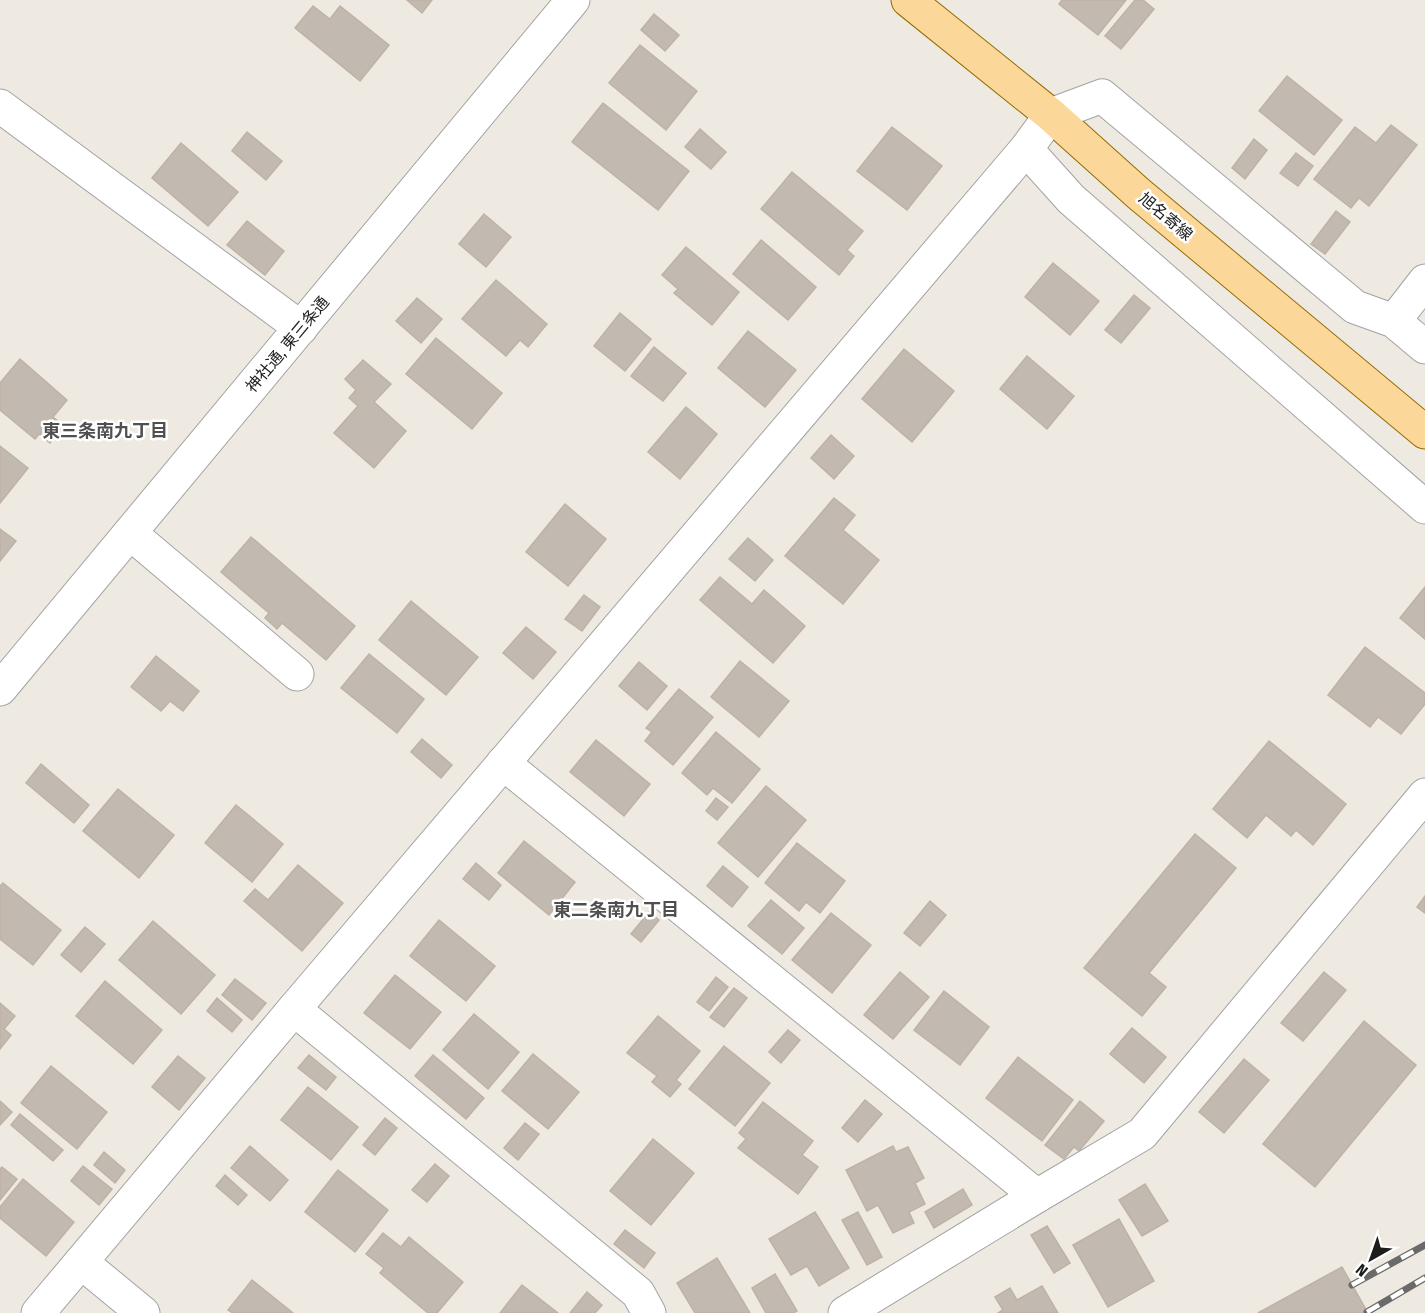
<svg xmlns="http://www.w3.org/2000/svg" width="1425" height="1313" font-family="'Fira Sans Condensed','Noto Sans JP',sans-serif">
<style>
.building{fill:#c2bab1;stroke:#bfb2a4;stroke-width:1.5}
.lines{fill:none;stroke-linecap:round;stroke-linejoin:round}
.minor-casing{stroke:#a3a3a3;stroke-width:35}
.major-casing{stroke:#946c00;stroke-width:35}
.minor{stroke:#fff;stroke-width:33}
.major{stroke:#fbd799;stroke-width:33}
.rail-casing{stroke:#6a6a6a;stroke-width:7}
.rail{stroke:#fff;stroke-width:4.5;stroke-dasharray:14;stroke-linecap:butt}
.labels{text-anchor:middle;stroke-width:5;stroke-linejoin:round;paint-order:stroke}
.street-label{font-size:16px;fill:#1c1c1c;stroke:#fff}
.neighbourhood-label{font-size:18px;font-weight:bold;fill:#4f4f4f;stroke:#fff}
</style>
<rect width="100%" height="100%" fill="#eeeae2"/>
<g class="building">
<polygon points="407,0 432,0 422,13"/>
<polygon points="1062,0 1126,0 1098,35 1059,4"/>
<polygon points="1135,0 1143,0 1154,9 1121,49 1105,36"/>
<polygon points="313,6 330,19 340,6 389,45 360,81 295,28"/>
<polygon points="654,14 679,35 665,51 641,30"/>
<polygon points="640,45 697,91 666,130 609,83"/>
<polygon points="1287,76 1342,120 1314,155 1259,111"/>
<polygon points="603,103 689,171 658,210 572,142"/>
<polygon points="1391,125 1417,145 1369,206 1359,198 1351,208 1314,179 1355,127 1376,143"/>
<polygon points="892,127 942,166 907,210 857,171"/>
<polygon points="700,129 726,152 711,169 685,147"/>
<polygon points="247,132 282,161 266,180 232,151"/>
<polygon points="1254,139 1267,150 1245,179 1232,168"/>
<polygon points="181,143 238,192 208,226 152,178"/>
<polygon points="1296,153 1313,166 1298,186 1280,173"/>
<polygon points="792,172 863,231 847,250 854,256 839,275 761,209"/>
<polygon points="1336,211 1350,222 1325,254 1311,244"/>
<polygon points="484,214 511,237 486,267 459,244"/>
<polygon points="247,221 284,251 265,275 227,245"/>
<polygon points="761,240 816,287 788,320 733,274"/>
<polygon points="686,247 739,292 712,325 674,293 678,289 662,275"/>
<polygon points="1053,263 1099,301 1070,335 1025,297"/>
<polygon points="496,280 547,324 528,347 520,340 506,356 462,319"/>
<polygon points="1134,295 1150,308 1121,343 1105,330"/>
<polygon points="417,298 442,319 421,343 396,321"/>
<polygon points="620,313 651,339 625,371 594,346"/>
<polygon points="748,331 796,370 765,407 718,368"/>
<polygon points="436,338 502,393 472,429 406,374"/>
<polygon points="654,347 686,373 663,401 631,376"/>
<polygon points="904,349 954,391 912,442 862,399"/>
<polygon points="1027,356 1074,396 1047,429 1000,389"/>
<polygon points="20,359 67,400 53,417 64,426 50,443 39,434 35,439 0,410 0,383"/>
<polygon points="363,360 391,384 374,402 406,431 374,468 334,433 358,406 349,398 356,390 345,379"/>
<polygon points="686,407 717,434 680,479 648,452"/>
<polygon points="831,435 854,456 834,479 811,458"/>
<polygon points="0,446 28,468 0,503"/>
<polygon points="834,498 855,515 843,530 879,560 843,604 785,556"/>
<polygon points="565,504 606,539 568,586 526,552"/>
<polygon points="0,529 16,541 0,561"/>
<polygon points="251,537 355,626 326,660 282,623 277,629 265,618 269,613 221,572"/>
<polygon points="748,538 773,560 755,581 729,559"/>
<polygon points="720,577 752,604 764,590 805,626 773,663 700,600"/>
<polygon points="1425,587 1425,639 1400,618"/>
<polygon points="584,595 600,607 582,631 565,619"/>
<polygon points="411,601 478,657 446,695 379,640"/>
<polygon points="526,627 556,652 533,679 503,653"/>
<polygon points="1365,647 1425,693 1425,704 1401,734 1378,717 1370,727 1328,695"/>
<polygon points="369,654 424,699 397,733 341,688"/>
<polygon points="156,656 199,691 183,711 170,701 161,711 131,687"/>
<polygon points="740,661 789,701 759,737 711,697"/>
<polygon points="639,662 667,686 647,710 619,686"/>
<polygon points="679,689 713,717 673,765 645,741 652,732 646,728"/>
<polygon points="716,732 760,769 732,803 713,788 707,795 682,773"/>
<polygon points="422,739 452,765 441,778 411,752"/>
<polygon points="596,740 650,784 624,816 570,772"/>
<polygon points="1269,741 1346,804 1313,845 1296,830 1291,836 1266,815 1247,838 1213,809"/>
<polygon points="41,764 89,805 74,823 26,783"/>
<polygon points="766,786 806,820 758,877 718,843"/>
<polygon points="118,789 174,835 139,878 83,831"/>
<polygon points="716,798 728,807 717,820 706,811"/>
<polygon points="236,805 283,844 252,882 205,843"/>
<polygon points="1195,834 1236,868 1149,973 1166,987 1142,1016 1084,968"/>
<polygon points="524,841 575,882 549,915 498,873"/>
<polygon points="797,843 845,881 820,913 806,902 799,911 765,883"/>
<polygon points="476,863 501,885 489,900 463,879"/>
<polygon points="298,865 343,903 302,951 244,901 255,889 268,900"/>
<polygon points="723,866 748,887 732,907 707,886"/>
<polygon points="3,883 61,930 33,965 0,939 0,886"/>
<polygon points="1425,896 1425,913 1417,907"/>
<polygon points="771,900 804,928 782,954 748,926"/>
<polygon points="930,901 946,915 920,946 904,933"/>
<polygon points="649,912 659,920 641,942 631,934"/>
<polygon points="831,913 871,945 832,993 792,960"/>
<polygon points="439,920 495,966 466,1001 410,956"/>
<polygon points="153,921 215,975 181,1014 119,960"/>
<polygon points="85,927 105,944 81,972 61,955"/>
<polygon points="900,972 929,997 893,1039 864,1015"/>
<polygon points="1324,972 1346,990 1303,1041 1281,1023"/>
<polygon points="395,975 441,1012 410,1049 364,1013"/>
<polygon points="716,977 728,987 709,1011 697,1002"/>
<polygon points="235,979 266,1003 252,1020 222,995"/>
<polygon points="105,981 162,1030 133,1064 76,1016"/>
<polygon points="734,988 747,998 724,1027 710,1017"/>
<polygon points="944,991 989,1027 960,1065 914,1030"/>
<polygon points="217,998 242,1020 232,1032 207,1011"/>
<polygon points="0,1003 15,1016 4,1029 11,1035 0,1049"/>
<polygon points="474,1014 519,1052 488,1089 443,1050"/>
<polygon points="658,1016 700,1051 676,1080 681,1084 670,1097 652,1082 657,1076 627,1053"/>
<polygon points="1364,1021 1416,1065 1315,1187 1263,1144"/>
<polygon points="1132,1028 1166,1057 1144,1083 1110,1054"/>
<polygon points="788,1030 800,1040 781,1063 769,1052"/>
<polygon points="724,1046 770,1083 735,1126 689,1089"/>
<polygon points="533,1054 579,1092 548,1129 502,1091"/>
<polygon points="309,1055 336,1077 326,1090 298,1068"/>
<polygon points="433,1055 484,1098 466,1119 415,1076"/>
<polygon points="178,1056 205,1078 179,1110 152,1087"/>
<polygon points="1018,1057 1073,1100 1042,1141 986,1098"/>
<polygon points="1244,1059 1269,1080 1224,1133 1199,1112"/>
<polygon points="51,1066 107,1112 77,1149 21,1103"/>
<polygon points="308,1087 358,1127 331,1160 281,1120"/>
<polygon points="865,1100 882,1114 858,1142 842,1128"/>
<polygon points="0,1101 12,1112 0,1125"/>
<polygon points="1080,1101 1104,1121 1079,1151 1074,1147 1064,1159 1045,1145"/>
<polygon points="763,1102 813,1141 802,1155 818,1167 798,1194 738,1148 746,1139 739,1133"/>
<polygon points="20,1114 63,1150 53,1161 11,1125"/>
<polygon points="385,1118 397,1128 375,1155 363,1145"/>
<polygon points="525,1123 539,1134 518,1160 504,1148"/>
<polygon points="653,1139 694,1173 651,1225 610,1191"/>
<polygon points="250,1146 288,1180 270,1201 231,1168"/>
<polygon points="893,1146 896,1152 908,1147 924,1178 915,1183 925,1204 909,1212 914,1223 893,1233 878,1205 867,1211 846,1170"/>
<polygon points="104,1152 125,1170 115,1183 94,1165"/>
<polygon points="435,1164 449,1176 427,1202 412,1190"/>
<polygon points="83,1166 112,1189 99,1205 71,1181"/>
<polygon points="2,1167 17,1179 0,1200 0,1169"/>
<polygon points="338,1170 388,1210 355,1252 305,1212"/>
<polygon points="225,1175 247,1195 238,1205 216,1186"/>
<polygon points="23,1179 74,1222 46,1256 0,1218 0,1207"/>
<polygon points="1145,1184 1168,1221 1142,1236 1119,1200"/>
<polygon points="963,1189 972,1205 934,1228 925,1212"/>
<polygon points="815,1212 849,1268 819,1286 807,1266 791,1275 769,1239"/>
<polygon points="858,1212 882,1257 867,1265 842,1220"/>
<polygon points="1119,1219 1154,1281 1108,1307 1073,1245"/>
<polygon points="1047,1226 1070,1263 1054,1273 1031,1235"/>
<polygon points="625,1230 655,1253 644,1268 614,1244"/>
<polygon points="383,1233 401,1247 409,1237 463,1282 437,1313 428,1313 380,1273 384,1268 366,1254"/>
<polygon points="717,1258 750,1313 695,1313 677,1283"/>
<polygon points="1342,1267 1368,1313 1258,1313"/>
<polygon points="775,1274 797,1311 793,1313 766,1313 752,1288"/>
<polygon points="252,1280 293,1313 233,1313 228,1310"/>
<polygon points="522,1285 558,1313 500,1313"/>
<polygon points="1042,1286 1058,1313 998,1313 1003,1310 995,1297 1010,1288 1017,1300"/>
<polygon points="587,1292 602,1305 595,1313 570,1313"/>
</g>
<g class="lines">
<defs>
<g id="minor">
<polyline points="0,106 301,328"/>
<polyline points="1026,149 1071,199 1425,507"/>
<polyline points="1394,321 1425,281"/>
<polyline points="130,533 297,674"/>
<polyline points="0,689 573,0"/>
<polyline points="503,763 1037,1196"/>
<polyline points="294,1009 638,1293 649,1313"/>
<polyline points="81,1262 143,1313"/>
<polyline points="38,1313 294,1009 1026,149 1051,115 1102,96 1355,307 1394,321 1425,347"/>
<polyline points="845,1313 1037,1196 1142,1134 1425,795"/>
</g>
<polyline id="major" points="908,0 1051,115 1139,194 1425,432"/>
</defs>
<use href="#minor" class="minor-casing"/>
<use href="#major" class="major-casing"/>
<use href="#minor" class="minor"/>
<use href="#major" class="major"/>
<defs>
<g id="rail">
<polyline points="1352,1285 1425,1245"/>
<polyline points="1367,1312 1425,1278"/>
</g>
</defs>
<use href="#rail" class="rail-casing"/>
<use href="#rail" class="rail"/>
</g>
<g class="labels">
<g class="street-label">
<text transform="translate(1166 216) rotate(40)" y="6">旭名寄線</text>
<text transform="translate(287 344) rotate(-50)" y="6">神社通, 東三条通</text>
</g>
<g class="neighbourhood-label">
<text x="105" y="437">東三条南九丁目</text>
<text x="616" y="916">東二条南九丁目</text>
</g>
</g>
<g transform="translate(1371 1259) rotate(220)" stroke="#ffffff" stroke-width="4.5" paint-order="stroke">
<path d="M0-4.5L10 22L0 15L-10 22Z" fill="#1c1c1c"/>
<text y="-9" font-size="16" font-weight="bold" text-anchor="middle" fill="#1c1c1c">N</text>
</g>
</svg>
